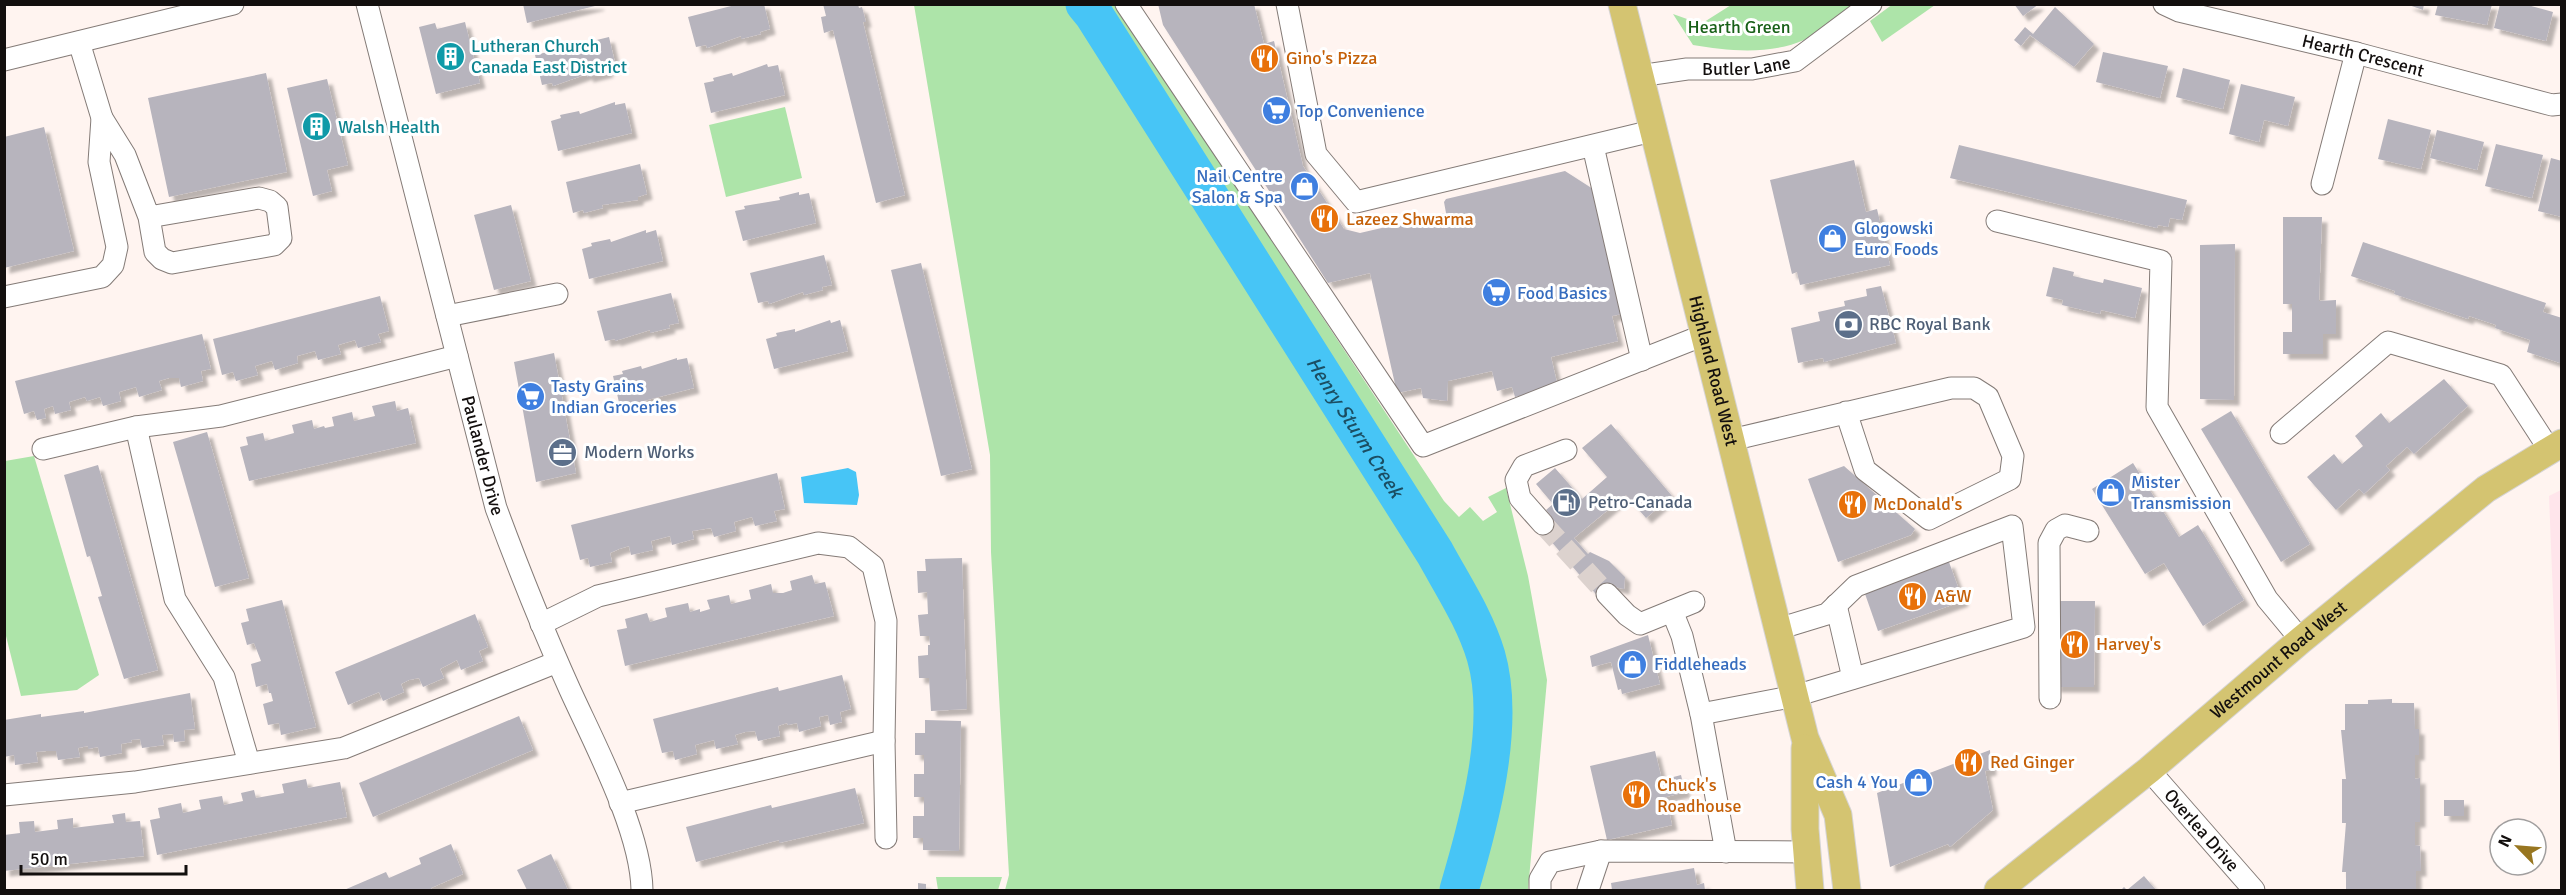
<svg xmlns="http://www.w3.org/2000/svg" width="2566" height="895" font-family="Signika,sans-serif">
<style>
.education{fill:#ffe5eb}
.green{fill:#ade4a9}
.water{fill:#47c5f6}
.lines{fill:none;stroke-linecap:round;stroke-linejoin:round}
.river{stroke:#47c5f6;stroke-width:39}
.building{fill:#b7b4bd;filter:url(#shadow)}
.minor-tunnel{stroke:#dcd2ce;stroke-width:21;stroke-dasharray:21 10;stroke-linecap:butt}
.minor-casing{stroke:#847b77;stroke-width:23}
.major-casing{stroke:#d5d4d4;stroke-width:29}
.minor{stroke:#fff;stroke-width:21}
.major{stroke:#d4c471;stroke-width:27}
.labels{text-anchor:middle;stroke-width:6;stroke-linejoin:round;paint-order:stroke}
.park-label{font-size:18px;fill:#186018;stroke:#fff}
.culture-label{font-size:18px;fill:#0d838f;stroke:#fff;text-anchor:start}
.street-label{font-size:18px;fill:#130f0e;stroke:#fff}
.food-label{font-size:18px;fill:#c56008;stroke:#fff;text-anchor:start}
.shop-label{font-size:18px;fill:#366cbe;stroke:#fff;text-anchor:start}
.service-label{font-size:18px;fill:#4e5e75;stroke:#fff;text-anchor:start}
.water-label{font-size:20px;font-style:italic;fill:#1b4e63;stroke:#fff}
</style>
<defs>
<filter id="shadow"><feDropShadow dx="5.5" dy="5.5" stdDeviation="1.5" flood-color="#0004"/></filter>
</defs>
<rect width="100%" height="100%" fill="#fff4f0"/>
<polygon class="education" points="2561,490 2561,799 2549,496"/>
<g class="green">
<polygon points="1893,4 1935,4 1935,5 1882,42 1870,21"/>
<polygon points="914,5 1116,5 1444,501 1459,517 1470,507 1483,521 1497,512 1488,497 1506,488 1528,576 1547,680 1528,890 1005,890 1009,875 991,552 990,455"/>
<path d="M1731 5H1854C1839 16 1822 33 1804 40 1770 55 1728 51 1693 45L1673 14 1701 24Z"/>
<polygon points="785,107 802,178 726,197 709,125"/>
<polygon points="34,456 99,675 77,690 21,696 5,632 5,461"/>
<polygon points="936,877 1002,877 998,890 938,890"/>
</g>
<polygon class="water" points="848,468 856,472 859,495 857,505 804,503 801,477"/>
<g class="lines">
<path class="river" id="s1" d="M1085 4 1094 15 1435 553C1453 586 1475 619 1486 656 1506 725 1479 823 1459 890"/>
</g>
<g class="building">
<polygon points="523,4 599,4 599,5 527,23"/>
<polygon points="739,4 764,4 770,29 760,32 761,34 741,39 741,36 707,48 706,45 696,47 688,17"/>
<polygon points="823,4 858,4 859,8 862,7 866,22 863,22 905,195 876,203 833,30 824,33 821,17 826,16"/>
<polygon points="1158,4 1254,4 1264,44 1274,41 1303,166 1344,229 1360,233 1446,213 1444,202 1446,199 1565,171 1593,189 1622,314 1612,316 1618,341 1551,357 1558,387 1515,397 1512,387 1497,391 1492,371 1448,381 1447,401 1423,398 1421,388 1397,393 1370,273 1328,283 1163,25"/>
<polygon points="2014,4 2039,4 2023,16"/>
<polygon points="2406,4 2424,4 2423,10"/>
<polygon points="2438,4 2492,4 2487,25 2435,15"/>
<polygon points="2500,4 2524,4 2553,12 2546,41 2494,28"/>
<polygon points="2055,7 2094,44 2074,67 2030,35 2021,46 2014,40 2025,27 2033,34"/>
<polygon points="465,22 480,83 436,94 419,27 435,23 437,29"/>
<polygon points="609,37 616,67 607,69 608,72 588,77 587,74 553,86 552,83 542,85 535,55"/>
<polygon points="2103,52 2168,66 2160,98 2096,82"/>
<polygon points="767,64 768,67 778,65 785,95 711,113 704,83 714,81 713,78 732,73 733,76"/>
<polygon points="2183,68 2230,80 2223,109 2176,97"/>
<polygon points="266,73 287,172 169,197 148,98"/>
<polygon points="327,79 348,165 327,170 332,191 313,196 287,88"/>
<polygon points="2241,84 2295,97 2288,126 2264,120 2259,142 2229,134"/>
<polygon points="615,102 615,105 625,103 632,133 558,151 551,121 561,118 560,115 579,111 580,114"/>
<polygon points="2388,119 2431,130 2421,169 2378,159"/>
<polygon points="44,127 74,251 4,268 4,137"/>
<polygon points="2437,130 2484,142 2477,170 2430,158"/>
<polygon points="2496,144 2543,155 2532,198 2485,186"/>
<polygon points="1959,145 2187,200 2182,220 2170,218 2168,227 2158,225 2157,228 1950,178"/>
<polygon points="2551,158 2562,161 2562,217 2538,211"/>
<polygon points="1854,160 1866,212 1877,209 1890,265 1800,285 1797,272 1792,274 1770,180"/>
<polygon points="640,164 647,194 638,197 638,200 602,205 603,208 584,213 583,210 573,213 566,182"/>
<polygon points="799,192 799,195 809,193 816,223 743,241 735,211 745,209 744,206 780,200 779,197"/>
<polygon points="511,205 531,281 494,290 474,215"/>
<polygon points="2283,217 2322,217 2319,301 2336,300 2336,334 2323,334 2323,354 2283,354 2283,332 2292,332 2292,304 2283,304"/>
<polygon points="646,230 646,233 656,230 663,261 589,279 582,249 592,246 591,243 610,239 611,242"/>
<polygon points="2363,242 2546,303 2543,312 2562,318 2560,363 2527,352 2530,340 2495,328 2496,325 2469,316 2468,319 2394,294 2395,291 2351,276"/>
<polygon points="2235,244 2234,400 2200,399 2200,245"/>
<polygon points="824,255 832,285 822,287 823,290 804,295 803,292 769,304 768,301 758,303 750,273"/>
<polygon points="921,263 972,469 941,476 891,270"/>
<polygon points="2053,267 2074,272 2073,276 2103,283 2104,279 2142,288 2135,318 2101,310 2100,314 2062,305 2063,300 2046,296"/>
<polygon points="1881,286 1896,343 1824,362 1823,358 1798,363 1791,328 1820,321 1818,312 1845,306 1844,301 1867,296 1866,289"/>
<polygon points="671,293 679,323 669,325 670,328 650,333 650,330 615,341 615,339 605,341 597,311"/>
<polygon points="380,296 389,331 378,334 381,342 358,348 355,340 338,345 341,354 318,360 315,351 297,356 298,363 275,370 272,361 255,366 258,375 236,381 233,372 222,375 213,339"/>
<polygon points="830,320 831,323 840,320 848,351 774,369 766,339 777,336 776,333 795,329 795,332"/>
<polygon points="202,334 211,369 201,371 203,381 181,387 179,378 169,378 159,381 162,390 139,397 136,387 119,392 121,401 103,406 100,397 87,401 85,397 69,402 71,410 55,414 53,406 44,409 46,418 37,420 34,411 24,414 15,381"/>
<polygon points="554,353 576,473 536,482 514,362"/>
<polygon points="677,358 677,360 687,358 694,388 620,407 613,376 623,374 622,371 641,366 642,369"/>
<polygon points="2444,379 2468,406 2414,454 2407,447 2386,466 2390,470 2364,494 2359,489 2336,510 2307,477 2334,454 2342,464 2363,446 2355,436 2381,413 2389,423"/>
<polygon points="395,401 397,411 408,408 416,443 249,481 240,447 248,445 246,437 263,433 265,441 294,433 292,425 312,420 314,429 324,426 325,428 334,426 332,417 352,412 354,421 375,416 372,406"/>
<polygon points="2231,411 2310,544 2281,562 2201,429"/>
<polygon points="1611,424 1672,496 1646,518 1626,495 1574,538 1588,554 1590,552 1609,561 1625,577 1624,589 1615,587 1600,599 1539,527 1551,516 1546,510 1553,504 1536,484 1555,468 1582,499 1607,477 1582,448"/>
<polygon points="207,432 249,578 215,587 173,442"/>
<polygon points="2133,463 2179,537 2198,525 2244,600 2203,626 2164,563 2145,574 2092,489"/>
<polygon points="98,465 158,670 124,679 98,597 102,596 90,556 87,557 64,475"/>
<polygon points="1844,466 1915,529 1911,535 1838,562 1808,479"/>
<polygon points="777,473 785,509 774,511 777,521 755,526 752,517 734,522 736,531 714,537 711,528 692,531 694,539 672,545 670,536 651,541 653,550 631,555 629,546 619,549 610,553 612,562 590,567 588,558 580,560 571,525"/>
<polygon points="962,558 967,709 931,711 929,678 919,678 918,656 928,655 928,645 930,645 929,636 920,636 918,615 928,614 927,592 918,593 917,571 926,571 925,559"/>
<polygon points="1949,562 1963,601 1878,631 1864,591"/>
<polygon points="812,575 815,584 825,582 834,616 625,666 617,630 627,628 625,619 647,613 650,622 667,617 665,608 688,603 690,612 700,609 700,612 710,609 707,600 729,595 731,604 751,599 749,590 771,584 773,593 783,593 792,590 790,581"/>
<polygon points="282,600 316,727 281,735 279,723 268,725 263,704 273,701 271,693 269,693 267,684 256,687 251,664 261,661 254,643 247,645 241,623 249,621 246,609"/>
<polygon points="2055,601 2095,601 2094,687 2055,687"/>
<polygon points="475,614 488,647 479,651 483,661 461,670 457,660 440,669 444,678 423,687 419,678 409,680 401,684 404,692 383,701 379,692 348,705 335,672"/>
<polygon points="1648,635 1660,684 1622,694 1621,689 1618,690 1611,662 1592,667 1590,656"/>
<polygon points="842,675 851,709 840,712 842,722 830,725 828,715 819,717 821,726 799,732 797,723 788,725 787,723 778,726 780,736 758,741 755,731 745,732 735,735 738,744 716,749 714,740 695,745 697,754 675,760 673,751 662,753 653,719 778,687 779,691"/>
<polygon points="190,693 195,729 184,730 185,741 174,742 173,734 162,735 164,745 142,748 140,739 131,740 132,742 121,744 122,753 100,757 98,747 88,749 88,746 78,748 80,757 58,760 56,751 46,751 36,752 38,762 15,765 14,755 4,757 4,720 41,714 41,717 84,711 84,713"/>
<polygon points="2392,699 2392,703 2414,703 2415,729 2419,729 2419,755 2415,755 2415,779 2420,778 2420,822 2415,822 2415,845 2420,846 2421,871 2416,871 2416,890 2346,890 2346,872 2342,872 2346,823 2342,823 2342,779 2346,779 2341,730 2345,730 2345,704 2368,704 2368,700"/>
<polygon points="519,716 533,750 373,817 359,783"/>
<polygon points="925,720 961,721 959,851 923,850 923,838 913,838 913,816 924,816 924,797 914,797 914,774 924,774 924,755 915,755 915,733 925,733"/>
<polygon points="1990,750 1991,770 1985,771 1993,810 1950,847 1948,844 1890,867 1877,793"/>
<polygon points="1655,751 1662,780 1681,775 1685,792 1666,797 1672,825 1607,840 1590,766"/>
<polygon points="306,779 308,788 340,782 347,817 157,855 150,820 160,818 158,808 181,803 183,813 201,809 199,800 222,796 224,805 243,801 241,793 254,790 256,798 284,793 282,784"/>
<polygon points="855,788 864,823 779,843 779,840 696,862 686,827 771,805 772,808"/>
<rect x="2444" y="800" width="20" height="16"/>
<polygon points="125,813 126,822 140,821 144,856 4,871 4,835 20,833 19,822 34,821 35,832 58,829 57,820 73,818 73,828 114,823 112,815"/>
<polygon points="451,844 463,874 431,888 432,890 344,890 386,872 389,878 421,864 419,858"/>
<polygon points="551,854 568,890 527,890 517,870"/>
<polygon points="1694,868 1697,885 1704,883 1705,890 1612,890 1611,883"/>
<polygon points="2144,876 2156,890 2121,890 2124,887 2127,890"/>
<polygon points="918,883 926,884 926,890 918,890"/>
</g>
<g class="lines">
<polyline class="minor-tunnel" points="1543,524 1607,594"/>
<defs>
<g id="minor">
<path id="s2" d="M367 4 496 508C519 570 543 630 570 690 595 745 641 831 642 890"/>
<polyline points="1126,4 1423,446 1704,335"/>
<polyline points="1287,4 1316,154 1356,202 1652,131"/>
<path id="s3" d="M2164 4 2179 11 2356 53 2552 105 2562 104"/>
<polyline points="4,60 233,4"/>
<path id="s4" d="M1639 76 1687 69H1752L1795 61 1871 4"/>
<polyline points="102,118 125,155 149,217 155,252 162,259 172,263 274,245 281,238 277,207 270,201 259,198 149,217"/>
<polyline points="1593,146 1642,360"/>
<polyline points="2322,184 2356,53"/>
<polyline points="1997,221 2161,261 2157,407 2267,599 2301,640"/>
<polyline points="4,297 102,277 113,265 117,247 99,162 102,118 79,42"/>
<polyline points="447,316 557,294"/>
<polyline points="136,427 175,599 224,677 249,763"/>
<polyline points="2281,433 2388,342 2501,375 2549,449"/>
<polyline points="1731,440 1951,388 1974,388 1988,397 2013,456 2010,479 1929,519 1865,470 1846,412"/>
<polyline points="43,449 136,427 221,416 457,356"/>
<polyline points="1543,524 1520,498 1516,480 1524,466 1566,450"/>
<polyline points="1607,594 1627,615 1640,624 1694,602"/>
<polyline points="1836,605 1853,678"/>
<polyline points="1672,611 1682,636 1701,714 1795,696 2024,627 2012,526 1856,586 1827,614 1778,629"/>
<polyline points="541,624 598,596 818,543 849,547 873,566 886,621 884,741 886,838"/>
<polyline points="2050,698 2049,543 2056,530 2065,525 2088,531"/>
<polyline points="1701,714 1726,852"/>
<path id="s5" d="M2149 770 2254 890"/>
<polyline points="4,795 135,782 344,748 557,662"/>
<polyline points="620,803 884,741"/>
<polyline points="1540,890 1540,879 1550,862 1601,851 1806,852"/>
<polyline points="1588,890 1601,851"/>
</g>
<g id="major">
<path id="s6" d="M1622 4 1805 738 1838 815 1847 890"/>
<polyline points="1805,748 1805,829 1810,890"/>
<path id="s7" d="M1998 890 2149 770 2301 640 2486 489 2562 443"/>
</g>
</defs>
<use href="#minor" class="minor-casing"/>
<use href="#major" class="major-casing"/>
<use href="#minor" class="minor"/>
<use href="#major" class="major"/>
</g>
<defs>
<symbol id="building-disc" viewBox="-11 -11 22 22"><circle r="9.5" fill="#0f9aa8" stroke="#fff"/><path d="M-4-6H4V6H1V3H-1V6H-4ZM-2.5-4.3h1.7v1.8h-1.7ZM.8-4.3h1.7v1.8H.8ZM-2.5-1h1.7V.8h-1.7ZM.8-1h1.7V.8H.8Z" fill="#fff"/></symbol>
<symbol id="restaurant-disc" viewBox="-11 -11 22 22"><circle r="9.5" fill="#e8710a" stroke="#fff"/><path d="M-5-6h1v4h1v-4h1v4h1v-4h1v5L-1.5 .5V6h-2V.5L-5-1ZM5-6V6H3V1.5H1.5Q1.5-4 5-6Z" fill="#fff"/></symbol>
<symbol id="supermarket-disc" viewBox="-11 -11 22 22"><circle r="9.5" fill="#3f7fe0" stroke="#fff"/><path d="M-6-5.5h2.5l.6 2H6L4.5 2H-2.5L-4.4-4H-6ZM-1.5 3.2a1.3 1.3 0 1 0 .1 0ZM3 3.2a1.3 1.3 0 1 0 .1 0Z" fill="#fff"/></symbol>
<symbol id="shop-disc" viewBox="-11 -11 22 22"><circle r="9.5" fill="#3f7fe0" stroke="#fff"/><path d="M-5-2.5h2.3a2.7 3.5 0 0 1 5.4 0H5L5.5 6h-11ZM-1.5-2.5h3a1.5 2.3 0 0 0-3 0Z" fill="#fff"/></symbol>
<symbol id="bank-disc" viewBox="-11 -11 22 22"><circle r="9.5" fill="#5c6f8a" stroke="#fff"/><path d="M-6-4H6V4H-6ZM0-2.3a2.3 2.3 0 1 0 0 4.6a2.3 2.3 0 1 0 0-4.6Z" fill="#fff"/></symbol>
<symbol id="office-disc" viewBox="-11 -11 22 22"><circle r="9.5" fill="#5c6f8a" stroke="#fff"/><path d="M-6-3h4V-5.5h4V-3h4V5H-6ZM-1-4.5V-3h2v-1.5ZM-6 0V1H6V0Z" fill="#fff"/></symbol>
<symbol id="fuel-disc" viewBox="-11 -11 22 22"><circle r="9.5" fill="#5c6f8a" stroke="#fff"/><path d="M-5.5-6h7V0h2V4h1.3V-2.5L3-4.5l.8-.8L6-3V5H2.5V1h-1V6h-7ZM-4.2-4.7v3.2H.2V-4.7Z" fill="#fff"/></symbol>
</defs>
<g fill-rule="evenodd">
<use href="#building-disc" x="434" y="40" width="33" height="33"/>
<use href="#restaurant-disc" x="1248" y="42" width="33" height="33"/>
<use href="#supermarket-disc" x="1260" y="94" width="33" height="33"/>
<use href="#building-disc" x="300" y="110" width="33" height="33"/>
<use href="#shop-disc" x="1288" y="170" width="33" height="33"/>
<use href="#restaurant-disc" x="1308" y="202" width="33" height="33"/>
<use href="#shop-disc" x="1816" y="222" width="33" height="33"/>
<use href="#supermarket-disc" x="1480" y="276" width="33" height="33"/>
<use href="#bank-disc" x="1832" y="308" width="33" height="33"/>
<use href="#supermarket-disc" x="514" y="380" width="33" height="33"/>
<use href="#office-disc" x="546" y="436" width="33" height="33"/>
<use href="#shop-disc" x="2094" y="476" width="33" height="33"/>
<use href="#fuel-disc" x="1550" y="486" width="33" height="33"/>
<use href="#restaurant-disc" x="1836" y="488" width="33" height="33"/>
<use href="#restaurant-disc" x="1896" y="580" width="33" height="33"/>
<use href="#restaurant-disc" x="2058" y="628" width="33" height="33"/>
<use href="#shop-disc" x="1616" y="648" width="33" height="33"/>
<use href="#restaurant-disc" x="1952" y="746" width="33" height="33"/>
<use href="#shop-disc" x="1902" y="766" width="33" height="33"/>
<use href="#restaurant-disc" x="1620" y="778" width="33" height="33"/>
</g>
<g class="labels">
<g class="park-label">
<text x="1739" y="33">Hearth Green</text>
</g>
<g class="culture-label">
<text x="471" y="52">Lutheran Church<tspan x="471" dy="21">Canada East District</tspan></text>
<text x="338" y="133">Walsh Health</text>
</g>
<g class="street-label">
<text dy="6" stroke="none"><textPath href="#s3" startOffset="206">Hearth Crescent</textPath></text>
<text dy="6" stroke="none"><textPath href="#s4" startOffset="108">Butler Lane</textPath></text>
<text dy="6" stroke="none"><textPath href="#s6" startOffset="378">Highland Road West</textPath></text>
<text dy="6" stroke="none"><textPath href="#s2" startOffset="466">Paulander Drive</textPath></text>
<text dy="6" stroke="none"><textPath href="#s7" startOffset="363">Westmount Road West</textPath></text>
<text dy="6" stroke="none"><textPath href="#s5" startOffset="80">Overlea Drive</textPath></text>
</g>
<g class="food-label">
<text x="1286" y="64">Gino's Pizza</text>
<text x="1346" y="225">Lazeez Shwarma</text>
<text x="1873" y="510">McDonald's</text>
<text x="1934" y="602">A&amp;W</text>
<text x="2096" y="650">Harvey's</text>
<text x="1990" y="768">Red Ginger</text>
<text x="1657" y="791">Chuck's<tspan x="1657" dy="21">Roadhouse</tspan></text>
</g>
<g class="shop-label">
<text x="1297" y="117">Top Convenience</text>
<text x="1283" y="182" text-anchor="end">Nail Centre<tspan x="1283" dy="21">Salon &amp; Spa</tspan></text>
<text x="1854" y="234">Glogowski<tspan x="1854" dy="21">Euro Foods</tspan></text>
<text x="1517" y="299">Food Basics</text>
<text x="551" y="392">Tasty Grains<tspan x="551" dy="21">Indian Groceries</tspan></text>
<text x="2131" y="488">Mister<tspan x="2131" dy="21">Transmission</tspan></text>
<text x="1654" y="670">Fiddleheads</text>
<text x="1898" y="788" text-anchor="end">Cash 4 You</text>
</g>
<g class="service-label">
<text x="1869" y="330">RBC Royal Bank</text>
<text x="584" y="458">Modern Works</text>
<text x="1588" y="508">Petro-Canada</text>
</g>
<g class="water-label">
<text dy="7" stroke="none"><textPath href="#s1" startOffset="502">Henry Sturm Creek</textPath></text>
</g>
</g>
<rect width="2566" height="895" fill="none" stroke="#130f0e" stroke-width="12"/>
<g transform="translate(2518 847) rotate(295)"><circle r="28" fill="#ffffff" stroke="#a19f9f" stroke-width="1.5"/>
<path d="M0-4.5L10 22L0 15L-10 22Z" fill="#987620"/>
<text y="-9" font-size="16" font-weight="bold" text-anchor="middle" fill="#130f0e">N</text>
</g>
<path d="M21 865v9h165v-9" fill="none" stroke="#130f0e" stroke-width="3"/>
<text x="30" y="865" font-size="18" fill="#130f0e" stroke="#ffffff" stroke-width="4.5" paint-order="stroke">50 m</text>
</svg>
